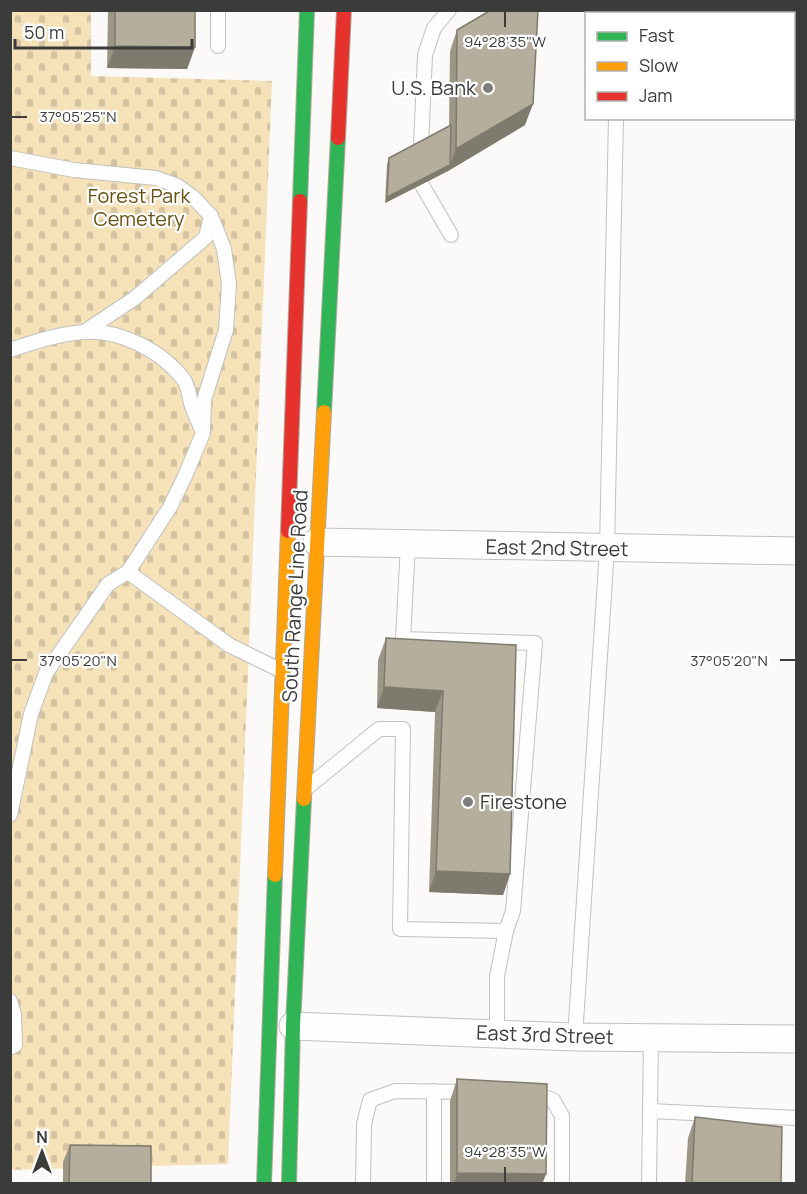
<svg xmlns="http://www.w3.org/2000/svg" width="807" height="1194" font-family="Manrope,sans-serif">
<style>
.cemetery{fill:url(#cemetery-stones)}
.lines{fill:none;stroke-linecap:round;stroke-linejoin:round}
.lane-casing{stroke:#c1c0be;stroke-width:16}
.street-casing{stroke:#c1c0be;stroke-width:29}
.fast-casing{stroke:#ada99e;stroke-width:16}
.slow-casing{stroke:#ada99e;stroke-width:16}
.jam-casing{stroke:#ada99e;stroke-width:16}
.lane{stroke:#fffefe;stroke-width:14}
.street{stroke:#fffefe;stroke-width:27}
.fast{stroke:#30b455;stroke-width:14}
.slow{stroke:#ff9f0a;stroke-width:14}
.jam{stroke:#e5322d;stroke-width:14}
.wall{fill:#9c9687}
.shaded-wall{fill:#7f7a6e}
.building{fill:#b5ae9d;stroke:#7f7a6e;stroke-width:1.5}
.ticks{fill:none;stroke:#3b3b39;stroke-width:2}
.poi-dot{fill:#7f7e7c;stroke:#fff;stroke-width:2}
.labels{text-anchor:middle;stroke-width:4.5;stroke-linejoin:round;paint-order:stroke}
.poi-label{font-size:20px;fill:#3b3b39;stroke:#fff;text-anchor:end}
.park-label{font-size:20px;fill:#675012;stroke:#fff}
.street-label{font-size:20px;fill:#3b3b39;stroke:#fff}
.ticks-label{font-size:15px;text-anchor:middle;fill:#3b3b39;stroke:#fff;stroke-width:4.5;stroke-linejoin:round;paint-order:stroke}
</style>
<defs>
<pattern id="cemetery-stones" width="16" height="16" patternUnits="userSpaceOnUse" patternTransform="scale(1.5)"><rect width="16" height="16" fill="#f5e2b9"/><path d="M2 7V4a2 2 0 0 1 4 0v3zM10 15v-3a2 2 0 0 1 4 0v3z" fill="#d3c3a0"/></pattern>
</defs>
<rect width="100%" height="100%" fill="#fcfaf8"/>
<polygon class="cemetery" points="10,11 91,11 91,76 272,81 228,1164 11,1170"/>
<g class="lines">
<defs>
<g id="lane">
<polyline points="218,10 218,46"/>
<polyline points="618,14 618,10"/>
<polyline points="421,146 425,55 434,28 449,10"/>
<polyline points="10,158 74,170 156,178 178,186 194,198 211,216 224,249 229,284 226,330 204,400 203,433 185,476 170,507 128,572 108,584 46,673 31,714 10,815"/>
<polyline points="422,185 451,235"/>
<polyline points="84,332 135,298 206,237 211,216"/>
<path d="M10 350C34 342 58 334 83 332 120 329 162 351 184 380 189 387 189 398 192 406 195 414 198 421 201 428"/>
<polyline points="128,572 229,645 282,671"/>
<polyline points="309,786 379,729 403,729 400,929 506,931 513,911 535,643 403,639 408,544"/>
<polyline points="10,1001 14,1014 15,1045 10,1048"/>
<polyline points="497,1034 497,976 506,931"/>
<polyline points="575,1037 607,549 616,118"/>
<polyline points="434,1091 434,1184"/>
<polyline points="532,1093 553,1100 562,1116 562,1184"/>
<polyline points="650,1111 796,1118"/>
<polyline points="363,1184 364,1124 370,1100 395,1091 471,1092"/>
<polyline points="649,1184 651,1037"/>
</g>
<g id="street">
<polyline points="317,542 796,551"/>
<polyline points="293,1026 575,1037 796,1039"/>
</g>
<g id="fast">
<polyline points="300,201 307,10"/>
<polyline points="324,412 338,138"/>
<polyline points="264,1184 275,875"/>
<polyline points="289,1184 293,1026 304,799"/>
</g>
<g id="slow">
<polyline points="304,799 324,412"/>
<polyline points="275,875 288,531"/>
</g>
<g id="jam">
<polyline points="338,138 344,10"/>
<polyline points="288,531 300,201"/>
</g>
</defs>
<use href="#lane" class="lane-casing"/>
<use href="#street" class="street-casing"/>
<use href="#fast" class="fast-casing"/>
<use href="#slow" class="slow-casing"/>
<use href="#jam" class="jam-casing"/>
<use href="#lane" class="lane"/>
<use href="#street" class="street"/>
<use href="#fast" class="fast"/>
<use href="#slow" class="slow"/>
<use href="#jam" class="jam"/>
</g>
<g class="wall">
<polygon points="108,10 195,10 195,47 187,69 107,68"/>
<polygon points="457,30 525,125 448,171 385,203 387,164 389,158 449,126 450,51"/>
<polygon points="386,638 516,645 510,874 503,895 429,892 435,712 377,708 378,660"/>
<polygon points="457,1079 546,1174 542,1184 450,1184 450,1101"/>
<polygon points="695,1117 781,1184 685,1184 688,1138"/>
<polygon points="70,1145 151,1184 63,1184 63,1162"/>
</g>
<g class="shaded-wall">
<polygon points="115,46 195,47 187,69 107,68"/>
<polygon points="533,104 525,125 448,171 385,203 387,197 450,165 456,149"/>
<polygon points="384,687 443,691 435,712 377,708"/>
<polygon points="436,871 510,874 503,895 429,892"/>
<polygon points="457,1173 546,1174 542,1184 454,1184"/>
</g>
<g class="building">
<polygon points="115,10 195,10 195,47 115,46"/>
<polygon points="491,10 538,10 533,104 456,149 457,30"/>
<polygon points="451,125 450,165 387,197 389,158"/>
<polygon points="386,638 516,645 510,874 436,871 443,691 384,687"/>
<polygon points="457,1079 547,1084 546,1174 457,1173"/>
<polygon points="695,1117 782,1127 781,1184 692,1184"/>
<polygon points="70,1145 151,1146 151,1184 69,1184"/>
</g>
<path class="ticks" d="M505 12V27M12 117H27M12 660H27M780 660H795M505 1167V1182"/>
<g class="poi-dot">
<circle cx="488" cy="88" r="6"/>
<circle cx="468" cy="802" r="6"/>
</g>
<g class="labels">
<g class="poi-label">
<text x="476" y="95">U.S. Bank</text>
<text x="480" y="809" text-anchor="start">Firestone</text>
</g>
<g class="park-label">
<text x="139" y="203">Forest Park<tspan x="139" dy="23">Cemetery</tspan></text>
</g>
<g class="street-label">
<text transform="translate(557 548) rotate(1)" y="7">East 2nd Street</text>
<text transform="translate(295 596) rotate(-87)" y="7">South Range Line Road</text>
<text transform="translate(545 1035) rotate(2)" y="7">East 3rd Street</text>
</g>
</g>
<g class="ticks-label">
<text x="505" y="47">94°28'35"W</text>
<text x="78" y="122">37°05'25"N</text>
<text x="78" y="666">37°05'20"N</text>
<text x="729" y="666">37°05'20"N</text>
<text x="505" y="1157">94°28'35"W</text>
</g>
<rect width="807" height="1194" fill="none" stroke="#3b3b39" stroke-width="24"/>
<rect x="585" y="12" width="210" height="108" fill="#ffffff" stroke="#b1b1b0" stroke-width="1.5"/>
<rect x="597" y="32" width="30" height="9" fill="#30b455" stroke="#b1b1b0" stroke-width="1.5"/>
<text x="639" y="42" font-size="18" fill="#3b3b39">Fast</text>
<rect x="597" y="62" width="30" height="9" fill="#ff9f0a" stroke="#b1b1b0" stroke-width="1.5"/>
<text x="639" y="72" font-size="18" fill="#3b3b39">Slow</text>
<rect x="597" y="92" width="30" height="9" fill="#e5322d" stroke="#b1b1b0" stroke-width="1.5"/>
<text x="639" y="102" font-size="18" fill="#3b3b39">Jam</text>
<g transform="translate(42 1152)" stroke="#ffffff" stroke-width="4.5" paint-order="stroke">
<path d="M0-4.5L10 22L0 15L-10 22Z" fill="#3b3b39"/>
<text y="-9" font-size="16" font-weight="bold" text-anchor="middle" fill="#3b3b39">N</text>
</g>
<path d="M15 39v9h177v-9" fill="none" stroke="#3b3b39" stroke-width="3"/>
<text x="24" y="39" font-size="18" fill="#3b3b39" stroke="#ffffff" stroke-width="4.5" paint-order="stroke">50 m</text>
</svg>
